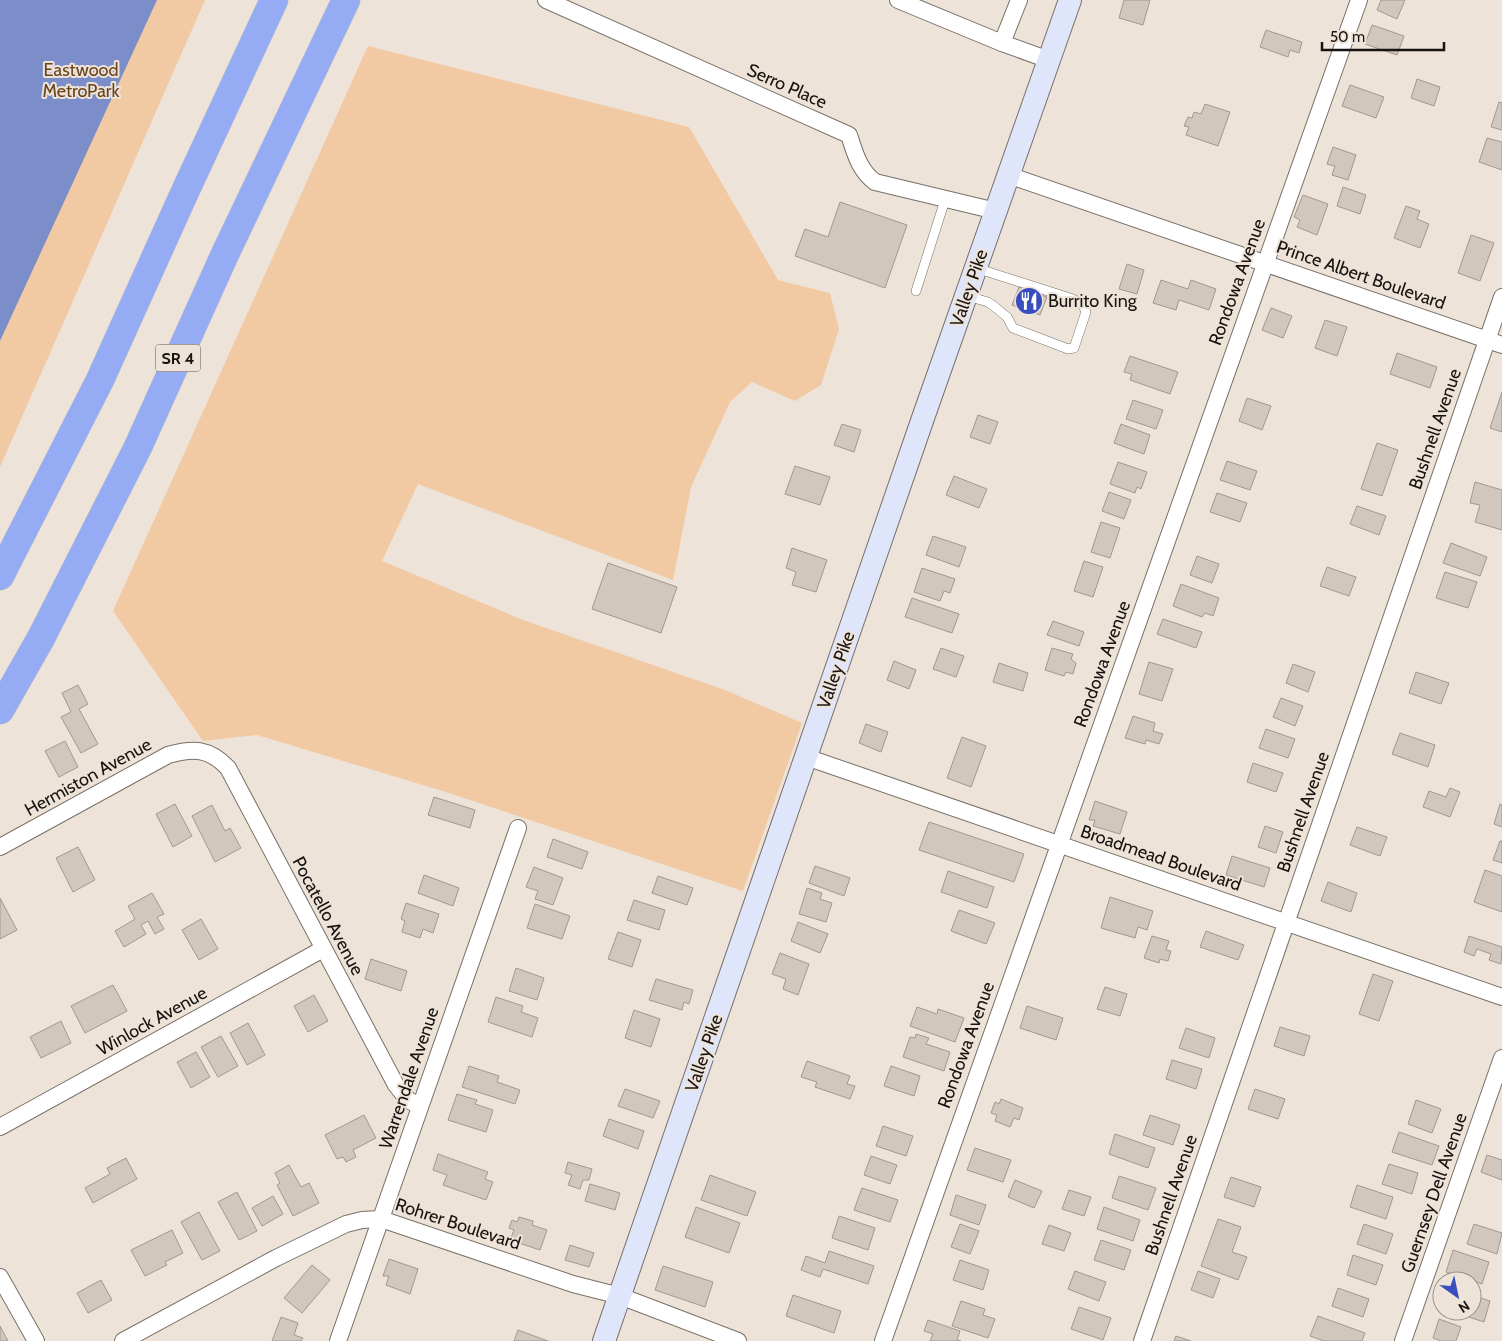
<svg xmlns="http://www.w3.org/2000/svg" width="1502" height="1341" font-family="Cabin,sans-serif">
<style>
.green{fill:#f1c9a2}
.water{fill:#7b8eca}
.building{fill:#d2c7bd;stroke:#a2988f}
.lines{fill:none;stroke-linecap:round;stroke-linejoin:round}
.lane-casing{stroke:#797067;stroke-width:10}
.street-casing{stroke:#797067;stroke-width:18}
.secondary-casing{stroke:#797067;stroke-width:24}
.highway-casing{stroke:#c7c6c6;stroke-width:29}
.lane{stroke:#fff;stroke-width:9}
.street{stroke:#fff;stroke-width:16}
.secondary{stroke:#dfe6fc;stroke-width:22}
.highway{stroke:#95acf5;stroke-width:28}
.labels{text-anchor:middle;stroke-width:4;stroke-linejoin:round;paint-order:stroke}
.shield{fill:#eee3d9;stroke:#58514c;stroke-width:1}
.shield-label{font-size:16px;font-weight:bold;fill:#171310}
.park-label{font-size:18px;fill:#69451e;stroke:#eee3d9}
.street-label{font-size:18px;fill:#171310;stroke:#eee3d9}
.poi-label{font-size:18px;fill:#171310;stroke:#eee3d9;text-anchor:start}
</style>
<rect width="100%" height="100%" fill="#eee3d9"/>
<g class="green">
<polygon points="0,0 205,0 0,467"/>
<polygon points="368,46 689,127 778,280 830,293 839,329 821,385 795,401 752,382 730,402 691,487 673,580 418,484 382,561 523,620 725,690 802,723 743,891 443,791 257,735 203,741 113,611"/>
</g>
<polygon class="water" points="0,0 157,0 0,341"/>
<g class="building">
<polygon points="1124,0 1150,0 1143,25 1119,18"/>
<polygon points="1381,0 1405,0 1397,19 1377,10"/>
<polygon points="1372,25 1404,36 1397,55 1365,44"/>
<polygon points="1266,30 1302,42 1299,53 1290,50 1288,57 1260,47"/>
<polygon points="1417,79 1440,87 1434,106 1411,98"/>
<polygon points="1350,85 1384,97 1376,118 1342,106"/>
<polygon points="1499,102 1502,103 1502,130 1491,127"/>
<polygon points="1205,104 1230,112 1218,146 1186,135 1189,127 1184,126 1188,117 1192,118 1194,112 1201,114"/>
<polygon points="1487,138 1502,142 1502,170 1479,162"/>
<polygon points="1333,147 1356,155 1348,180 1332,175 1335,166 1327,164"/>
<polygon points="1343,187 1366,195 1360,214 1337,206"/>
<polygon points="1303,195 1328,204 1317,235 1297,227 1300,220 1294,217"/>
<polygon points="840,202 907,225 885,288 795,256 805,229 828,237"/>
<polygon points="1406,206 1420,211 1417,219 1429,224 1420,248 1394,238"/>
<polygon points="1471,235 1494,243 1480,281 1458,273"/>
<polygon points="1127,264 1144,270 1137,294 1119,289"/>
<polygon points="1161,280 1188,289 1191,280 1216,289 1209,310 1179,300 1176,310 1153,303"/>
<polygon points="1019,287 1047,297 1040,315 1012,305"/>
<polygon points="1271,308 1292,316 1283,338 1262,330"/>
<polygon points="1325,320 1347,327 1337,356 1315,348"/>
<polygon points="1397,353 1437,367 1430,388 1390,374"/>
<polygon points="1130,356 1178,372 1170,394 1130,380 1132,374 1124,372"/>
<polygon points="1502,392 1502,432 1490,428"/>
<polygon points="1247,398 1271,406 1262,430 1239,421"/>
<polygon points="1133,400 1163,410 1156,429 1126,419"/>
<polygon points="978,415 998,422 990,444 970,437"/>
<polygon points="842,424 861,430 854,452 834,445"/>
<polygon points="1121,424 1150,435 1144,454 1114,443"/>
<polygon points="1377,443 1398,450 1382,496 1361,489"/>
<polygon points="1227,461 1257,471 1250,490 1220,480"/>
<polygon points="1118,462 1147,472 1141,489 1137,487 1135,493 1110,484"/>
<polygon points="795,466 830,477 820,505 785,494"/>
<polygon points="954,476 987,489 979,508 946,495"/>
<polygon points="1475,482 1502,490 1502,530 1475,522 1480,505 1470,503"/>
<polygon points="1109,492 1131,500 1124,519 1102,511"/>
<polygon points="1217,493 1247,503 1240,522 1210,512"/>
<polygon points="1357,506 1386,516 1379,535 1350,524"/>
<polygon points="1101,522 1120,528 1110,558 1091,552"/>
<polygon points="933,536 966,547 959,567 926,555"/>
<polygon points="1451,543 1487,557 1480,576 1443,563"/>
<polygon points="792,548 827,560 816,592 792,585 796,572 786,568"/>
<polygon points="1197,556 1219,564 1212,583 1190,575"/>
<polygon points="1084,561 1103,567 1093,597 1074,591"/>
<polygon points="608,563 677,587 661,633 592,609"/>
<polygon points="1327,567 1356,577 1349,596 1320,586"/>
<polygon points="922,568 955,579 950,593 944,591 940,601 914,592"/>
<polygon points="1445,572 1477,582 1468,608 1436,598"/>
<polygon points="1181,584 1219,598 1213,616 1205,613 1202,617 1173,606"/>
<polygon points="912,598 959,614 952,633 905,617"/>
<polygon points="1163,619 1202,632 1196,648 1157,634"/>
<polygon points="1053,621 1084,632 1079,646 1047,635"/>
<polygon points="941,648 964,656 956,677 933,669"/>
<polygon points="1052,648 1073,654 1071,659 1076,663 1073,674 1066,672 1064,676 1045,670"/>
<polygon points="894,661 916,670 909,689 887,680"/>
<polygon points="1149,662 1173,669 1162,701 1139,694"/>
<polygon points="999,663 1028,673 1023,691 993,682"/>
<polygon points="1293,664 1315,672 1308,692 1286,683"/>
<polygon points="1416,672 1449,683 1441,704 1409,693"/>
<polygon points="78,685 88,704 79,709 98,744 81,753 61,717 71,712 62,693"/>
<polygon points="1281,698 1303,706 1295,726 1273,717"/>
<polygon points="1133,716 1155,723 1153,731 1163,734 1159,744 1146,740 1145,744 1125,738"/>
<polygon points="866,724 888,732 881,752 859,743"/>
<polygon points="1266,729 1295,739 1288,758 1259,748"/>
<polygon points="1400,733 1435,745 1428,767 1392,754"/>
<polygon points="962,737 986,746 971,787 947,778"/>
<polygon points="65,741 78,767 59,777 45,751"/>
<polygon points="1253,763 1283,773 1276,792 1247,782"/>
<polygon points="1450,788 1460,792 1450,817 1423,807 1429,791 1446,797"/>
<polygon points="434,797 475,810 470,828 428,815"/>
<polygon points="1095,801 1127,812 1120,834 1093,826 1095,820 1089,820"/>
<polygon points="175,804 192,836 173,847 156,814"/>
<polygon points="1500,804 1502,805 1502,827 1494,824"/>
<polygon points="212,805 225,831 230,828 241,848 215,862 192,816"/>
<polygon points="929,822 1024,854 1014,882 919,850"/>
<polygon points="1265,826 1283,832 1276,853 1258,847"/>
<polygon points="1357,827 1387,837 1380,856 1350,845"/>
<polygon points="553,839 588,852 582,869 547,857"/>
<polygon points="1500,841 1502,841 1502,863 1493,860"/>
<polygon points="78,847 95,880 73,892 56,858"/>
<polygon points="1232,856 1270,868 1264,887 1226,875"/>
<polygon points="815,866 850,878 844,896 809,883"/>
<polygon points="534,867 563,878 553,905 535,899 538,891 526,887"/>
<polygon points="1485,870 1502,876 1502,912 1474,902"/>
<polygon points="948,871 994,887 987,908 941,892"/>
<polygon points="424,875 459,888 453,906 418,893"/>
<polygon points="658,876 693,888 687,905 652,893"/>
<polygon points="1328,882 1357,893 1351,912 1321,901"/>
<polygon points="807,888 822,893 820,899 832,903 826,922 799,914"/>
<polygon points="152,893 164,914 157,917 164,929 155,934 148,921 141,925 146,934 124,947 115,931 135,919 128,906"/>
<polygon points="1110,897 1153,911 1147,930 1138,927 1135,938 1101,928"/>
<polygon points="0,898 17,930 0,939"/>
<polygon points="634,900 665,910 659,930 627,920"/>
<polygon points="406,903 439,914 433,933 423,929 420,938 402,932 405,921 401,919"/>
<polygon points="535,904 570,916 562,939 527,928"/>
<polygon points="959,910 995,923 986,944 951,931"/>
<polygon points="201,919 218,949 199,960 182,930"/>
<polygon points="798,922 828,934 820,953 791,941"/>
<polygon points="1206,931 1244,945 1238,960 1200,947"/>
<polygon points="618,932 641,940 632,967 608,959"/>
<polygon points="1152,936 1169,941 1166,950 1171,951 1168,961 1160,959 1159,963 1144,958"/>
<polygon points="1469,936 1502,947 1501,964 1489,960 1491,954 1477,949 1474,956 1464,952"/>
<polygon points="780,953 809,964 798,995 783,989 786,979 772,974"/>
<polygon points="371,959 407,971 401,991 365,979"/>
<polygon points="516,968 544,978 537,1000 509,991"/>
<polygon points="1373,974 1393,981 1379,1021 1359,1014"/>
<polygon points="656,979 693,990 689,1004 684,1002 682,1010 649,1000"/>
<polygon points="113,985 127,1011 85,1033 71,1006"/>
<polygon points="1105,987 1127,994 1120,1016 1097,1009"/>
<polygon points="314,995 328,1021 308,1032 294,1006"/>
<polygon points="496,997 523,1006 521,1012 538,1018 532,1037 488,1022"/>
<polygon points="1027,1006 1063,1018 1056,1040 1020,1028"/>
<polygon points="917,1007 937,1014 938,1009 964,1018 955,1042 910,1026"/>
<polygon points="634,1010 660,1019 651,1047 625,1038"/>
<polygon points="61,1021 71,1043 41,1058 30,1037"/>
<polygon points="248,1023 265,1055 247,1065 230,1033"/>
<polygon points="1280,1027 1310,1036 1304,1056 1274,1046"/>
<polygon points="1186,1028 1215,1038 1209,1058 1179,1048"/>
<polygon points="916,1034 929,1038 926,1044 950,1052 944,1071 903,1057 910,1037 915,1038"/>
<polygon points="221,1036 238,1066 218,1077 201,1047"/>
<polygon points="196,1052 210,1077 191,1088 177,1062"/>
<polygon points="1172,1060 1202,1069 1196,1089 1166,1079"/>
<polygon points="807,1061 850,1076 847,1084 855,1086 850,1099 815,1087 817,1082 801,1077"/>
<polygon points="469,1066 499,1076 497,1082 520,1090 515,1104 462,1087"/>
<polygon points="891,1066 920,1076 914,1096 884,1086"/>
<polygon points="625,1089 660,1101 653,1118 618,1106"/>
<polygon points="1255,1089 1285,1099 1278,1119 1248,1109"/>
<polygon points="457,1094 477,1100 475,1104 493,1110 486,1132 448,1120"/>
<polygon points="1001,1099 1023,1108 1019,1120 1014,1118 1010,1127 995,1121 997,1115 991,1113 995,1102 999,1104"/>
<polygon points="1416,1100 1441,1109 1432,1133 1408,1124"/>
<polygon points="364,1115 376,1138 353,1150 356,1157 346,1162 343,1157 337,1159 325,1135"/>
<polygon points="1150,1115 1180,1125 1173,1145 1143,1135"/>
<polygon points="609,1119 644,1131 638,1149 603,1136"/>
<polygon points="883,1126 913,1136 906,1156 876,1146"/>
<polygon points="1399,1132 1439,1146 1432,1165 1392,1152"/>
<polygon points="1115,1134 1155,1148 1148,1168 1109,1154"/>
<polygon points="975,1148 1011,1160 1003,1182 967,1170"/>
<polygon points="438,1154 488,1172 485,1179 493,1182 486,1200 443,1185 447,1175 433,1170"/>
<polygon points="1487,1155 1502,1160 1502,1180 1481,1172"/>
<polygon points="871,1156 897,1165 890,1184 864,1175"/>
<polygon points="126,1158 137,1179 93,1203 85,1188 110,1174 107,1168"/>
<polygon points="568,1162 592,1169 589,1180 583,1180 580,1189 568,1185 572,1175 565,1173"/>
<polygon points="1389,1164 1418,1173 1412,1194 1382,1184"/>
<polygon points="289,1165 301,1187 309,1183 319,1203 293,1216 277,1185 280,1183 275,1173"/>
<polygon points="710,1175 756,1192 747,1216 701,1200"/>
<polygon points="1119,1176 1156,1188 1148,1210 1112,1198"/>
<polygon points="1231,1177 1261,1187 1254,1207 1224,1197"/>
<polygon points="1015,1180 1042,1191 1034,1208 1008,1197"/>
<polygon points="590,1184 620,1193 615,1210 585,1201"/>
<polygon points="1357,1185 1393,1197 1386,1219 1350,1207"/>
<polygon points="862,1188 898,1200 890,1222 854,1210"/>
<polygon points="1069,1190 1091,1197 1084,1216 1062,1209"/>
<polygon points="237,1192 257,1231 239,1240 218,1202"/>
<polygon points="956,1195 986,1205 979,1225 950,1215"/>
<polygon points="273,1196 283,1214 262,1226 252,1208"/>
<polygon points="696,1207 740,1223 729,1253 685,1237"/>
<polygon points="1104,1207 1140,1220 1133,1241 1097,1229"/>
<polygon points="199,1212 220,1251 202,1260 181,1222"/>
<polygon points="839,1216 875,1228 868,1250 832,1238"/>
<polygon points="519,1217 533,1221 532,1225 547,1230 540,1250 510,1240 514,1230 509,1228 512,1220 517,1222"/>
<polygon points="1218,1219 1241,1227 1232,1252 1247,1257 1238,1280 1201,1266"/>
<polygon points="960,1224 979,1231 970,1254 951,1247"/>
<polygon points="1364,1224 1393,1234 1386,1254 1357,1244"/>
<polygon points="1474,1224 1502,1233 1497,1254 1467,1244"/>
<polygon points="1049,1225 1071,1233 1064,1251 1042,1244"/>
<polygon points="172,1230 183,1253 165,1262 167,1265 145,1276 131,1250"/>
<polygon points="1101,1240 1131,1250 1124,1270 1094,1260"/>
<polygon points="570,1245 594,1253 589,1267 565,1260"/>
<polygon points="1453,1250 1489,1262 1482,1284 1446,1272"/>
<polygon points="829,1251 874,1266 868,1284 823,1269 820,1277 801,1270 806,1256 825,1263"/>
<polygon points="1353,1255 1383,1265 1376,1285 1347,1275"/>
<polygon points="389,1259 418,1269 410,1294 386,1285 389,1276 383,1276"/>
<polygon points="960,1260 989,1270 983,1290 953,1280"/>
<polygon points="312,1265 330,1280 302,1313 284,1298"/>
<polygon points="663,1266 713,1282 705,1307 655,1290"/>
<polygon points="1075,1271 1106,1282 1099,1301 1068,1289"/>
<polygon points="1198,1271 1220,1279 1213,1298 1191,1290"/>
<polygon points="101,1280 112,1300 88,1313 77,1293"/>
<polygon points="1338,1288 1369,1299 1363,1317 1332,1306"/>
<polygon points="793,1295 841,1311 834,1333 786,1316"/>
<polygon points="1472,1295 1490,1301 1484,1322 1454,1312 1472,1311"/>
<polygon points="961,1301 985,1309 983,1315 995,1319 988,1338 952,1326"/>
<polygon points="1079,1307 1111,1318 1103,1340 1071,1329"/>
<polygon points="1318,1316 1365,1333 1362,1341 1324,1341 1310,1336"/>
<polygon points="281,1317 298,1323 294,1335 303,1338 301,1341 272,1341"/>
<polygon points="1439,1319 1461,1327 1456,1341 1441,1341 1433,1338"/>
<polygon points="928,1320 960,1331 957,1340 961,1341 930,1341 933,1334 924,1331"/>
<polygon points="0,1326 8,1341 0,1341"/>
<polygon points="518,1330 548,1341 514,1341"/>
<polygon points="1176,1336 1191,1341 1174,1341"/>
</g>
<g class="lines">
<defs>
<g id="lane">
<polyline points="916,291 945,200"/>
<polyline points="967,296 988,302 995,307 1007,317 1013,328 1068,349 1074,348 1086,312 1083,305 1073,299 976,268"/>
</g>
<g id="street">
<path d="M546 0 849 135C855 153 859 170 875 182L996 211"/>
<polyline points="898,0 1002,43 1049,60"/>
<polyline points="1002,43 1019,0"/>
<polyline points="1008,175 1502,345"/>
<polyline points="806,757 1502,997"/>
<path d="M0 847 168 755C194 748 209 748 228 768L396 1085 408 1100 420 1106"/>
<polyline points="0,1127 323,949"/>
<polyline points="0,1277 36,1341"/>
<polyline points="123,1341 276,1258 346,1224 362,1220 381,1219 573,1284 620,1296 738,1341"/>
<polyline points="338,1341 518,828"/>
<polyline points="883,1341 1359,0"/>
<polyline points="1142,1341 1502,297"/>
<polyline points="1403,1341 1502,1058"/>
</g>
<polyline id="secondary" points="604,1341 923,418 1070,0"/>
<g id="highway">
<polyline points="0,576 100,380 183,196 274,0"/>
<polyline points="0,710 41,638 138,447 225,254 346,0"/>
</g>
</defs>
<use href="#lane" class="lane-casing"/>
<use href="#street" class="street-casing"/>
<use href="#secondary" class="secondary-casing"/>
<use href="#highway" class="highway-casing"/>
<use href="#lane" class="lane"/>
<use href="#street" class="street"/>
<use href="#secondary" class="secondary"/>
<use href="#highway" class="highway"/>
</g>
<defs>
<symbol id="restaurant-disc" viewBox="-11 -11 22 22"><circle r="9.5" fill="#394dbf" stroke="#eee3d9"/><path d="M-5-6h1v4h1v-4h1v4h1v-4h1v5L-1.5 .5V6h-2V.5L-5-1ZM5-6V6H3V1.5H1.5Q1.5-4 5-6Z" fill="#fff"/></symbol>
</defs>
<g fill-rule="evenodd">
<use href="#restaurant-disc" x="1013" y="285" width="32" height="32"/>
</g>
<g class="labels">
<rect class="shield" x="155.5" y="344.5" width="45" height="27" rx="4"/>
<g class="shield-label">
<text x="178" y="364">SR 4</text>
</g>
<g class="park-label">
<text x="81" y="76">Eastwood<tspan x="81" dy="21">MetroPark</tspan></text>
</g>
<g class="street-label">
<text transform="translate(787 86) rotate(24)" y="6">Serro Place</text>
<text transform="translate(1361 275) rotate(19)" y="6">Prince Albert Boulevard</text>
<text transform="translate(1237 282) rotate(-70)" y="6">Rondowa Avenue</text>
<text transform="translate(969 288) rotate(-71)" y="6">Valley Pike</text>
<text transform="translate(1435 429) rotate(-71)" y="6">Bushnell Avenue</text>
<text transform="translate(1102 664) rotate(-70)" y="6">Rondowa Avenue</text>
<text transform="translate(836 670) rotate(-71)" y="6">Valley Pike</text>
<text transform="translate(88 777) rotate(-29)" y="6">Hermiston Avenue</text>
<text transform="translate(1303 812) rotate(-71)" y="6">Bushnell Avenue</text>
<text transform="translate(1161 858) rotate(19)" y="6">Broadmead Boulevard</text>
<text transform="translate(328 916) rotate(62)" y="6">Pocatello Avenue</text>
<text transform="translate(152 1021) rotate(-29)" y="6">Winlock Avenue</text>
<text transform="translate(966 1045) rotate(-70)" y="6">Rondowa Avenue</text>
<text transform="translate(704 1053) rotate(-71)" y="6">Valley Pike</text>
<text transform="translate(409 1078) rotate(-71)" y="6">Warrendale Avenue</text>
<text transform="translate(1434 1193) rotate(-71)" y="6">Guernsey Dell Avenue</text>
<text transform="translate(1171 1195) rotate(-71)" y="6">Bushnell Avenue</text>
<text transform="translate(458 1224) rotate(18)" y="6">Rohrer Boulevard</text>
</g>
<g class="poi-label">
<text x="1048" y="307">Burrito King</text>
</g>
</g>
<g transform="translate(1457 1296) rotate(147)"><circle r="24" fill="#eee3d9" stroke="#989089"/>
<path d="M0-4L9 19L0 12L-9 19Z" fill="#394dbf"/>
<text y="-8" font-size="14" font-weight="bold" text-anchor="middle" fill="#171310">N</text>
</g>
<path d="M1322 42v8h122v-8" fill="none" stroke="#171310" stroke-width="2.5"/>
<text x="1330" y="42" font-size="15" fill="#171310" stroke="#eee3d9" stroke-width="4" paint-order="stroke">50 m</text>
</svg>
